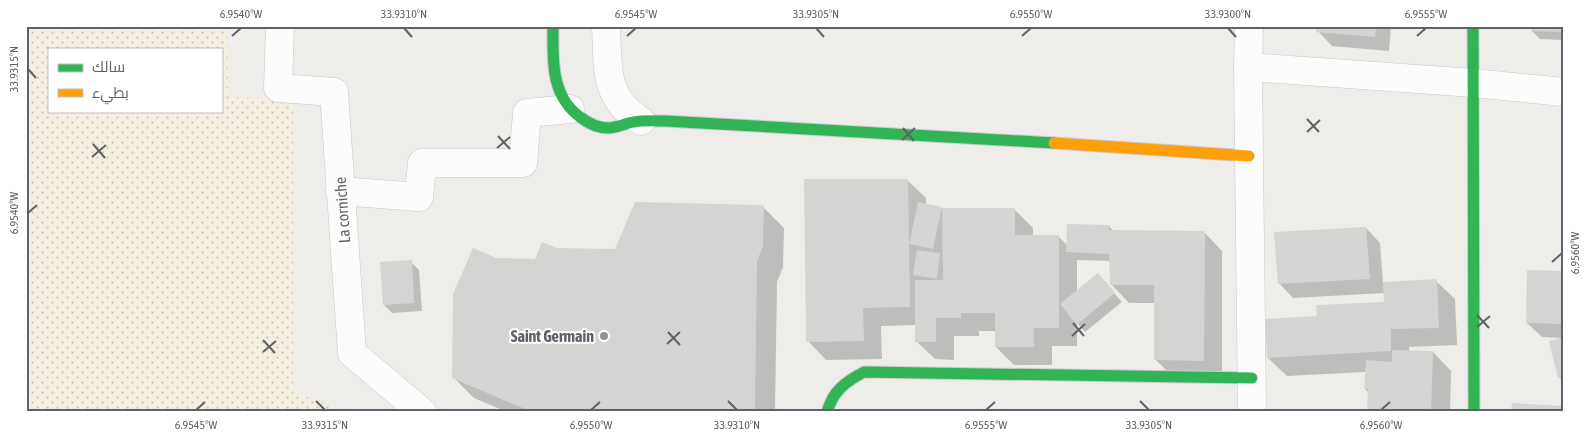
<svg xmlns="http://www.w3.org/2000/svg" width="1589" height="438" font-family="'Asap Condensed',Cairo,sans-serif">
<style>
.sand{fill:url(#sand-dots);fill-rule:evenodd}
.shadow{fill:#0003}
.building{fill:#d5d4d3}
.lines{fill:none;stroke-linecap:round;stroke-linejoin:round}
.street-casing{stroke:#c9c9c9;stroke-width:29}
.fast-casing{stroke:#cbcbcb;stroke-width:13}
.slow-casing{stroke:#cbcbcb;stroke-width:13}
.street{stroke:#fcfcfc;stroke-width:28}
.fast{stroke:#30b455;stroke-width:11}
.slow{stroke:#ff9f0a;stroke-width:11}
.ticks{fill:none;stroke:#5f6267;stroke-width:2}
.poi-dot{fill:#919395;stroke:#fff;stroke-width:2}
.labels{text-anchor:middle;stroke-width:4;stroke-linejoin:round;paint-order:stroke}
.street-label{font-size:16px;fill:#5f6267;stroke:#fff}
.poi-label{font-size:16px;font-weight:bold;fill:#5f6267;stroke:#fff;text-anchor:end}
.neatline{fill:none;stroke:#5f6267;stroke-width:2}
.ticks-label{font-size:12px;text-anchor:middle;fill:#5f6267}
</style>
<defs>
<pattern id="sand-dots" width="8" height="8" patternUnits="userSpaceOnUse" patternTransform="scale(1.25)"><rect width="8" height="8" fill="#f4efe1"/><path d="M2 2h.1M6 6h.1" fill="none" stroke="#c9c5ba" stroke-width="1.8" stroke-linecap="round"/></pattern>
</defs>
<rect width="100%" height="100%" fill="#eeedea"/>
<path class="sand" d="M26 26H227L228 97 293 100V392L347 412H26ZM49 49H221V111H49Z"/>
<g class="shadow">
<polygon points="1318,26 1391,26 1389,51 1332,46 1318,31"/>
<polygon points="1563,26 1563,40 1540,39 1532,31"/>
<polygon points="907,180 926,198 926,205 943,209 1015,210 1033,228 1033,236 1059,237 1068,246 1109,226 1114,232 1204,232 1222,251 1222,379 1174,378 1156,360 1156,303 1129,303 1111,284 1111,261 1077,260 1077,292 1098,275 1122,302 1085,332 1077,323 1077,346 1052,346 1052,365 1014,365 996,347 996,331 979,331 979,336 954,336 954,360 935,359 916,341 916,325 881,326 882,359 826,360 808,341"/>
<polygon points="763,207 784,228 783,267 777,282 775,412 507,412 474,398 453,377 496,259 536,260 556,249 616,250"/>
<polygon points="1366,228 1380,243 1383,283 1436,281 1455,299 1457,345 1409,347 1409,351 1433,352 1451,371 1450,412 1368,412 1369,393 1365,389 1366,372 1287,376 1268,358 1318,317 1386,303 1385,293 1293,298 1279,283"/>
<polygon points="411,262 419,270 422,311 392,313 384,305"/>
<polygon points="1563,272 1563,381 1559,377 1562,338 1542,337 1527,323"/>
</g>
<g class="building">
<polygon points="1317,26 1376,26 1375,37 1316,32"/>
<polygon points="1531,26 1563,26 1563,32 1531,31"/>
<polygon points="804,179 908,179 910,307 863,308 864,341 806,342"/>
<polygon points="635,202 760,205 764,206 763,246 757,261 755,412 532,412 452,378 453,294 473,248 496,258 535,259 542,242 557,248 615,249"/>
<polygon points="918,202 942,207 933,249 909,244"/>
<polygon points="942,208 1015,208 1015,235 1059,235 1059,328 1034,328 1034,347 995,347 995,313 961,313 961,318 936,318 936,342 915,342 915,280 943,280"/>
<polygon points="1067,224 1109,225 1109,230 1205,231 1204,361 1154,360 1154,285 1110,285 1109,254 1066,252"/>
<polygon points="1366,227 1370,279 1278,284 1274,232"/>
<polygon points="917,250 940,253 937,279 913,275"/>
<polygon points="412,260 414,303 383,305 380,262"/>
<polygon points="1527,270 1563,271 1563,324 1526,323"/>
<polygon points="1098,273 1115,293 1077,325 1060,304"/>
<polygon points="1437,279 1439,328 1391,329 1391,351 1267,358 1265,319 1317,316 1316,305 1384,302 1383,282"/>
<polygon points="1563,337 1563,377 1558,378 1549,341"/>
<polygon points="1392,350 1433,351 1431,412 1367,412 1368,389 1364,389 1366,360 1392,362"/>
<polygon points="1512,403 1563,406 1563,412 1511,412"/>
</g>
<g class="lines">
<defs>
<g id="street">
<polyline points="280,26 278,88 334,92 352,353 422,412"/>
<path d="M606 26C608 65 603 98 641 121"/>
<polyline points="1249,26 1248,67 1252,412"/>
<polyline points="1248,67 1473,83 1563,92"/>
<polyline points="340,191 419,197 422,163 523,163 527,113 570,109"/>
</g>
<g id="fast">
<path d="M553 26C553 59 550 95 580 117 588 123 598 128 608 128 617 128 625 123 634 122 644 120 655 121 665 121L1054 143"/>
<polyline points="1473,26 1474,412"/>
<path d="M827 412C833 391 845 382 864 372L1252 378"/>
</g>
<polyline id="slow" points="1054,143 1249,156"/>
</defs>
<use href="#street" class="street-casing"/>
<use href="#fast" class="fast-casing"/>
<use href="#slow" class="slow-casing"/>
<use href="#street" class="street"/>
<use href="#fast" class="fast"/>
<use href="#slow" class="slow"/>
</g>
<path class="ticks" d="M404 28 412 37M816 28 824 37M1228 28 1236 37M232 36 241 28M627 36 636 28M1022 36 1031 28M1417 36 1426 28M28 69 36 78M1307 119 1319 132M903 128 914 141M1307 132 1320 120M498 136 510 149M902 140 915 128M93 144 105 158M497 148 510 137M92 157 106 145M28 213 37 205M1552 262 1562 253M1477 315 1489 328M1073 323 1084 336M1477 327 1490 316M668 332 680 345M1072 336 1085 324M263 340 275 353M667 344 680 332M263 352 276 341M316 401 325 410M728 401 737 410M1140 401 1149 410M196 410 205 402M591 410 600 402M986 410 995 402M1381 410 1390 402"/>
<circle class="poi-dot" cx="604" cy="336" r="5"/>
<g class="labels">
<g class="street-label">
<text transform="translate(342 210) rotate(-94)" y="6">La corniche</text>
</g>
<g class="poi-label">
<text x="594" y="342">Saint Germain</text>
</g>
</g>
<rect width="1589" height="438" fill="none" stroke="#ffffff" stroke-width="55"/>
<rect x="48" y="48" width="175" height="65" fill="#ffffff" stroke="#bfc0c2"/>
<rect x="58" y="64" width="25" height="8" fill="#30b455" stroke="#bfc0c2"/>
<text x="92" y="72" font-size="15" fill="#5f6267">سالك</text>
<rect x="58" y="89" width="25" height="8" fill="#ff9f0a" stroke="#bfc0c2"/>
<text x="92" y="98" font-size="15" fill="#5f6267">بطيء</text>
<rect x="28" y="28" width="1534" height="382" class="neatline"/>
<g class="ticks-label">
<text x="241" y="18">6.9540°W</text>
<text x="404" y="18">33.9310°N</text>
<text x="636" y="18">6.9545°W</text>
<text x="816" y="18">33.9305°N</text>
<text x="1031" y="18">6.9550°W</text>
<text x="1228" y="18">33.9300°N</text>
<text x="1426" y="18">6.9555°W</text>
<text transform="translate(14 69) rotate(-90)" y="4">33.9315°N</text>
<text transform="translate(14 213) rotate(-90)" y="4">6.9540°W</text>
<text transform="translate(1575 253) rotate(-90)" y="4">6.9560°W</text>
<text x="196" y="429">6.9545°W</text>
<text x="325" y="429">33.9315°N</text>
<text x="591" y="429">6.9550°W</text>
<text x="737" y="429">33.9310°N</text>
<text x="986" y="429">6.9555°W</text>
<text x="1149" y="429">33.9305°N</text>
<text x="1381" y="429">6.9560°W</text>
</g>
</svg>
